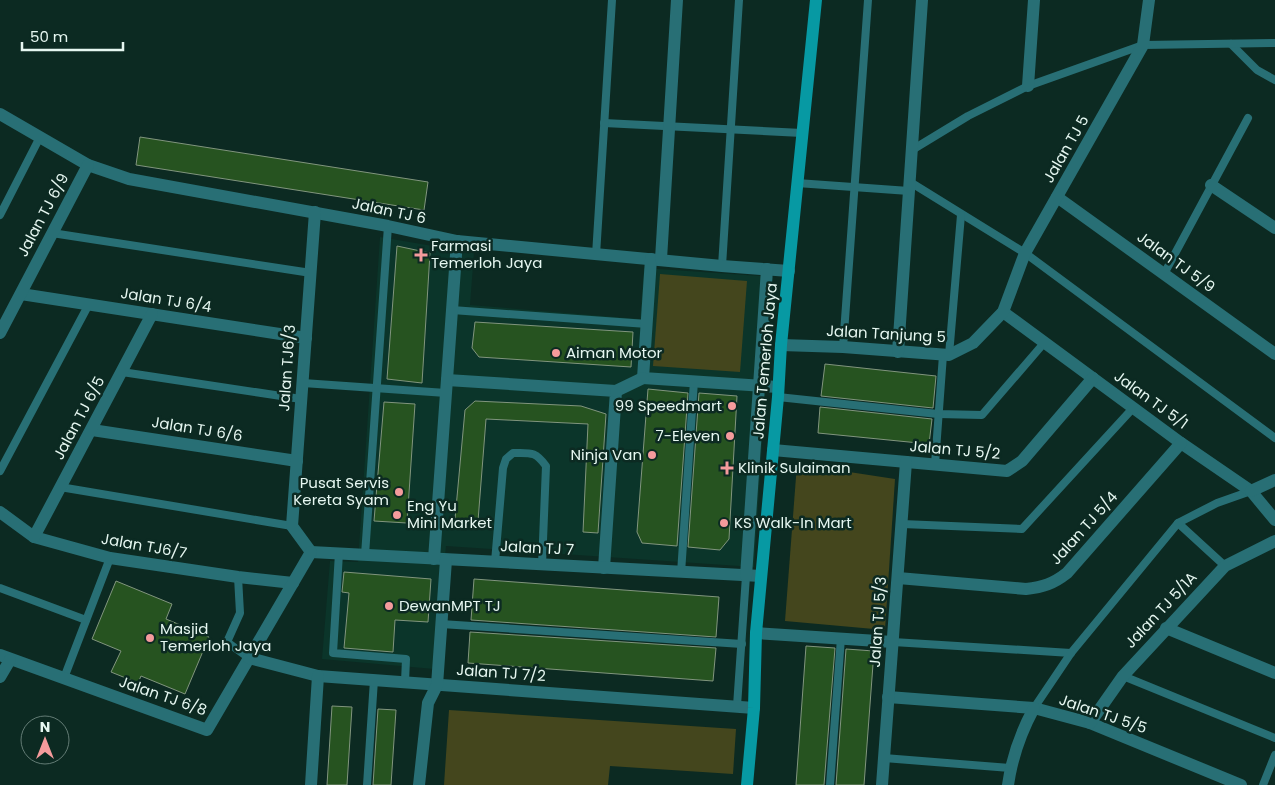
<svg xmlns="http://www.w3.org/2000/svg" width="1275" height="785" font-family="Poppins,sans-serif">
<style>
.built{fill:#0b352a}
.green{fill:#44461d}
.building{fill:#265320;stroke:#81957e}
.lines{fill:none;stroke-linecap:round;stroke-linejoin:round}
.lane{stroke:#286f75;stroke-width:8}
.street{stroke:#286f75;stroke-width:12}
.secondary{stroke:#0799a3;stroke-width:12}
.poi-dot{fill:#f59b9c;stroke:#0c2a22;stroke-width:2}
.labels{text-anchor:middle;stroke-width:5;stroke-linejoin:round;paint-order:stroke}
.street-label{font-size:15px;fill:#e6f7f1;stroke:#0c2a22}
.poi-label{font-size:15px;fill:#e6f7f1;stroke:#0c2a22;text-anchor:start}
</style>
<rect width="100%" height="100%" fill="#0c2a22"/>
<polygon class="built" points="380,237 474,253 470,305 640,319 644,268 773,277 754,567 446,546 434,669 322,659 330,561 358,562"/>
<g class="green">
<polygon points="660,274 747,281 740,372 653,366"/>
<polygon points="797,464 895,479 885,630 785,621"/>
<polygon points="449,710 736,729 733,774 610,766 608,785 444,785"/>
</g>
<g class="building">
<polygon points="140,137 428,182 424,210 136,165"/>
<polygon points="397,246 430,253 422,383 387,379"/>
<polygon points="475,322 633,332 631,367 479,357 472,348"/>
<polygon points="825,364 936,376 933,408 821,396"/>
<polygon points="648,389 688,393 677,546 642,543 637,532"/>
<polygon points="699,393 737,396 729,539 720,550 688,547"/>
<polygon points="475,401 581,406 606,414 598,533 583,532 588,424 486,419 478,521 455,519 465,410"/>
<polygon points="384,402 415,404 407,523 374,521"/>
<polygon points="820,407 932,419 929,444 818,433"/>
<polygon points="344,572 431,579 428,622 395,620 393,652 344,648 349,593 342,592"/>
<polygon points="474,579 719,597 716,637 471,620"/>
<polygon points="116,581 172,604 166,619 209,637 185,694 141,676 138,683 111,672 121,651 92,639"/>
<polygon points="470,632 716,648 713,681 468,663"/>
<polygon points="806,646 835,648 824,785 796,785"/>
<polygon points="846,649 874,651 864,785 836,785"/>
<polygon points="332,706 352,707 347,785 327,785"/>
<polygon points="378,709 396,710 391,785 373,785"/>
</g>
<g class="lines">
<g class="lane">
<polyline points="1231,44 1257,70 1275,80"/>
<polyline points="604,123 802,133"/>
<polyline points="912,150 968,116 1028,86 1143,45 1275,43"/>
<polyline points="910,182 1025,253 1275,438"/>
<polyline points="797,183 909,191"/>
<polyline points="0,215 40,137"/>
<polyline points="52,233 311,273"/>
<polyline points="596,255 612,0"/>
<polyline points="722,266 739,0"/>
<polyline points="1164,274 1248,118"/>
<polyline points="452,310 647,324"/>
<polyline points="843,347 868,0"/>
<polyline points="949,355 961,215"/>
<polyline points="122,372 301,399"/>
<polyline points="303,383 446,393"/>
<polyline points="778,397 938,414 982,415 1044,343"/>
<polyline points="935,464 943,355"/>
<polyline points="0,471 89,304"/>
<polyline points="60,487 292,526"/>
<polyline points="1178,523 1225,566"/>
<polyline points="902,524 1022,529 1134,407"/>
<polyline points="339,553 333,653 406,659 405,682"/>
<polyline points="365,555 388,226"/>
<path d="M495 562 503 468 506 459 513 453C531 453 535 451 546 466L542 565"/>
<polyline points="681,573 694,381"/>
<polyline points="238,577 240,613 227,642 249,658"/>
<polyline points="0,588 86,620"/>
<polyline points="441,624 742,644"/>
<polyline points="893,642 1071,653"/>
<polyline points="1123,676 1275,738"/>
<polyline points="64,678 110,558"/>
<polyline points="737,706 746,576"/>
<polyline points="1034,708 1071,653 1178,523 1217,503 1251,491"/>
<polyline points="884,758 1010,768"/>
<polyline points="367,785 374,680"/>
<polyline points="830,785 841,638"/>
<polyline points="1263,785 1275,755"/>
</g>
<g class="street">
<polyline points="1028,86 1034,0"/>
<polyline points="0,114 88,165 129,179 388,226 457,241 722,266 789,271"/>
<polyline points="1211,185 1275,228"/>
<polyline points="1057,197 1275,354"/>
<polyline points="651,259 643,378 778,387"/>
<polyline points="661,259 677,0"/>
<polyline points="21,294 306,338"/>
<polyline points="1003,312 1181,443 1251,491 1275,520"/>
<polyline points="0,333 88,165"/>
<polyline points="781,345 843,347 949,355 973,343 1003,312 1025,253 1143,45 1149,0"/>
<polyline points="898,352 922,0"/>
<polyline points="447,380 616,391 604,568"/>
<polyline points="616,391 643,378"/>
<polyline points="92,430 297,461"/>
<polyline points="773,450 1007,471 1022,461 1093,378"/>
<polyline points="1251,491 1275,480"/>
<polyline points="0,512 34,537 110,558 238,577 293,583"/>
<polyline points="34,537 152,314"/>
<polyline points="311,552 761,576"/>
<polyline points="311,552 292,526 315,212"/>
<polyline points="434,559 457,241"/>
<polyline points="746,576 767,269"/>
<path d="M898 578 1026 589C1043 587 1053 584 1067 573L1181 443"/>
<polyline points="1166,628 1275,673"/>
<polyline points="756,633 893,642"/>
<polyline points="0,655 207,730 311,552"/>
<polyline points="249,658 318,676 754,708"/>
<polyline points="0,677 10,660"/>
<polyline points="888,697 1034,708 1090,723 1241,785"/>
<polyline points="1090,723 1123,676 1225,566 1275,541"/>
<polyline points="311,785 318,676"/>
<polyline points="419,785 428,703 437,685 446,560"/>
<polyline points="882,785 906,462"/>
<path d="M1008 785C1012 757 1021 732 1034 708"/>
</g>
<polyline class="secondary" points="747,785 754,708 756,633 778,397 781,345 816,0"/>
</g>
<g class="poi-dot">
<path d="M418.5 247.5h5v5h5v5h-5v5h-5v-5h-5v-5h5z"/>
<circle cx="556" cy="353" r="5"/>
<circle cx="732" cy="406" r="5"/>
<circle cx="730" cy="436" r="5"/>
<circle cx="652" cy="455" r="5"/>
<path d="M724.5 460.5h5v5h5v5h-5v5h-5v-5h-5v-5h5z"/>
<circle cx="399" cy="492" r="5"/>
<circle cx="397" cy="515" r="5"/>
<circle cx="724" cy="523" r="5"/>
<circle cx="389" cy="606" r="5"/>
<circle cx="150" cy="638" r="5"/>
</g>
<g class="labels">
<g class="street-label">
<text transform="translate(1066 149) rotate(-60)" y="5">Jalan TJ 5</text>
<text transform="translate(389 211) rotate(12)" y="5">Jalan TJ 6</text>
<text transform="translate(43 215) rotate(-62)" y="5">Jalan TJ 6/9</text>
<text transform="translate(1176 262) rotate(36)" y="5">Jalan TJ 5/9</text>
<text transform="translate(166 300) rotate(9)" y="5">Jalan TJ 6/4</text>
<text transform="translate(886 334) rotate(3)" y="5">Jalan Tanjung 5</text>
<text transform="translate(765 361) rotate(-85)" y="5">Jalan Temerloh Jaya</text>
<text transform="translate(287 368) rotate(-86)" y="5">Jalan TJ6/3</text>
<text transform="translate(1151 400) rotate(36)" y="5">Jalan TJ 5/1</text>
<text transform="translate(79 418) rotate(-62)" y="5">Jalan TJ 6/5</text>
<text transform="translate(197 429) rotate(9)" y="5">Jalan TJ 6/6</text>
<text transform="translate(955 450) rotate(5)" y="5">Jalan TJ 5/2</text>
<text transform="translate(1084 528) rotate(-48)" y="5">Jalan TJ 5/4</text>
<text transform="translate(144 546) rotate(10)" y="5">Jalan TJ6/7</text>
<text transform="translate(537 548) rotate(3)" y="5">Jalan TJ 7</text>
<text transform="translate(1161 610) rotate(-47)" y="5">Jalan TJ 5/1A</text>
<text transform="translate(878 622) rotate(-86)" y="5">Jalan TJ 5/3</text>
<text transform="translate(501 673) rotate(4)" y="5">Jalan TJ 7/2</text>
<text transform="translate(163 696) rotate(19)" y="5">Jalan TJ 6/8</text>
<text transform="translate(1103 714) rotate(19)" y="5">Jalan TJ 5/5</text>
</g>
<g class="poi-label">
<text x="431" y="251">Farmasi<tspan x="431" dy="17">Temerloh Jaya</tspan></text>
<text x="566" y="358">Aiman Motor</text>
<text x="722" y="411" text-anchor="end">99 Speedmart</text>
<text x="720" y="441" text-anchor="end">7-Eleven</text>
<text x="642" y="460" text-anchor="end">Ninja Van</text>
<text x="738" y="473">Klinik Sulaiman</text>
<text x="389" y="488" text-anchor="end">Pusat Servis<tspan x="389" dy="17">Kereta Syam</tspan></text>
<text x="407" y="511">Eng Yu<tspan x="407" dy="17">Mini Market</tspan></text>
<text x="734" y="528">KS Walk-In Mart</text>
<text x="399" y="611">DewanMPT TJ</text>
<text x="160" y="634">Masjid<tspan x="160" dy="17">Temerloh Jaya</tspan></text>
</g>
</g>
<g transform="translate(45 740)"><circle r="24" fill="#0c2a22" stroke="#637c75"/>
<path d="M0-4L9 19L0 12L-9 19Z" fill="#f59b9c"/>
<text y="-8" font-size="14" font-weight="bold" text-anchor="middle" fill="#e6f7f1">N</text>
</g>
<path d="M22 42v8h101v-8" fill="none" stroke="#e6f7f1" stroke-width="2.5"/>
<text x="30" y="42" font-size="15" fill="#e6f7f1" stroke="#0c2a22" stroke-width="4" paint-order="stroke">50 m</text>
</svg>
